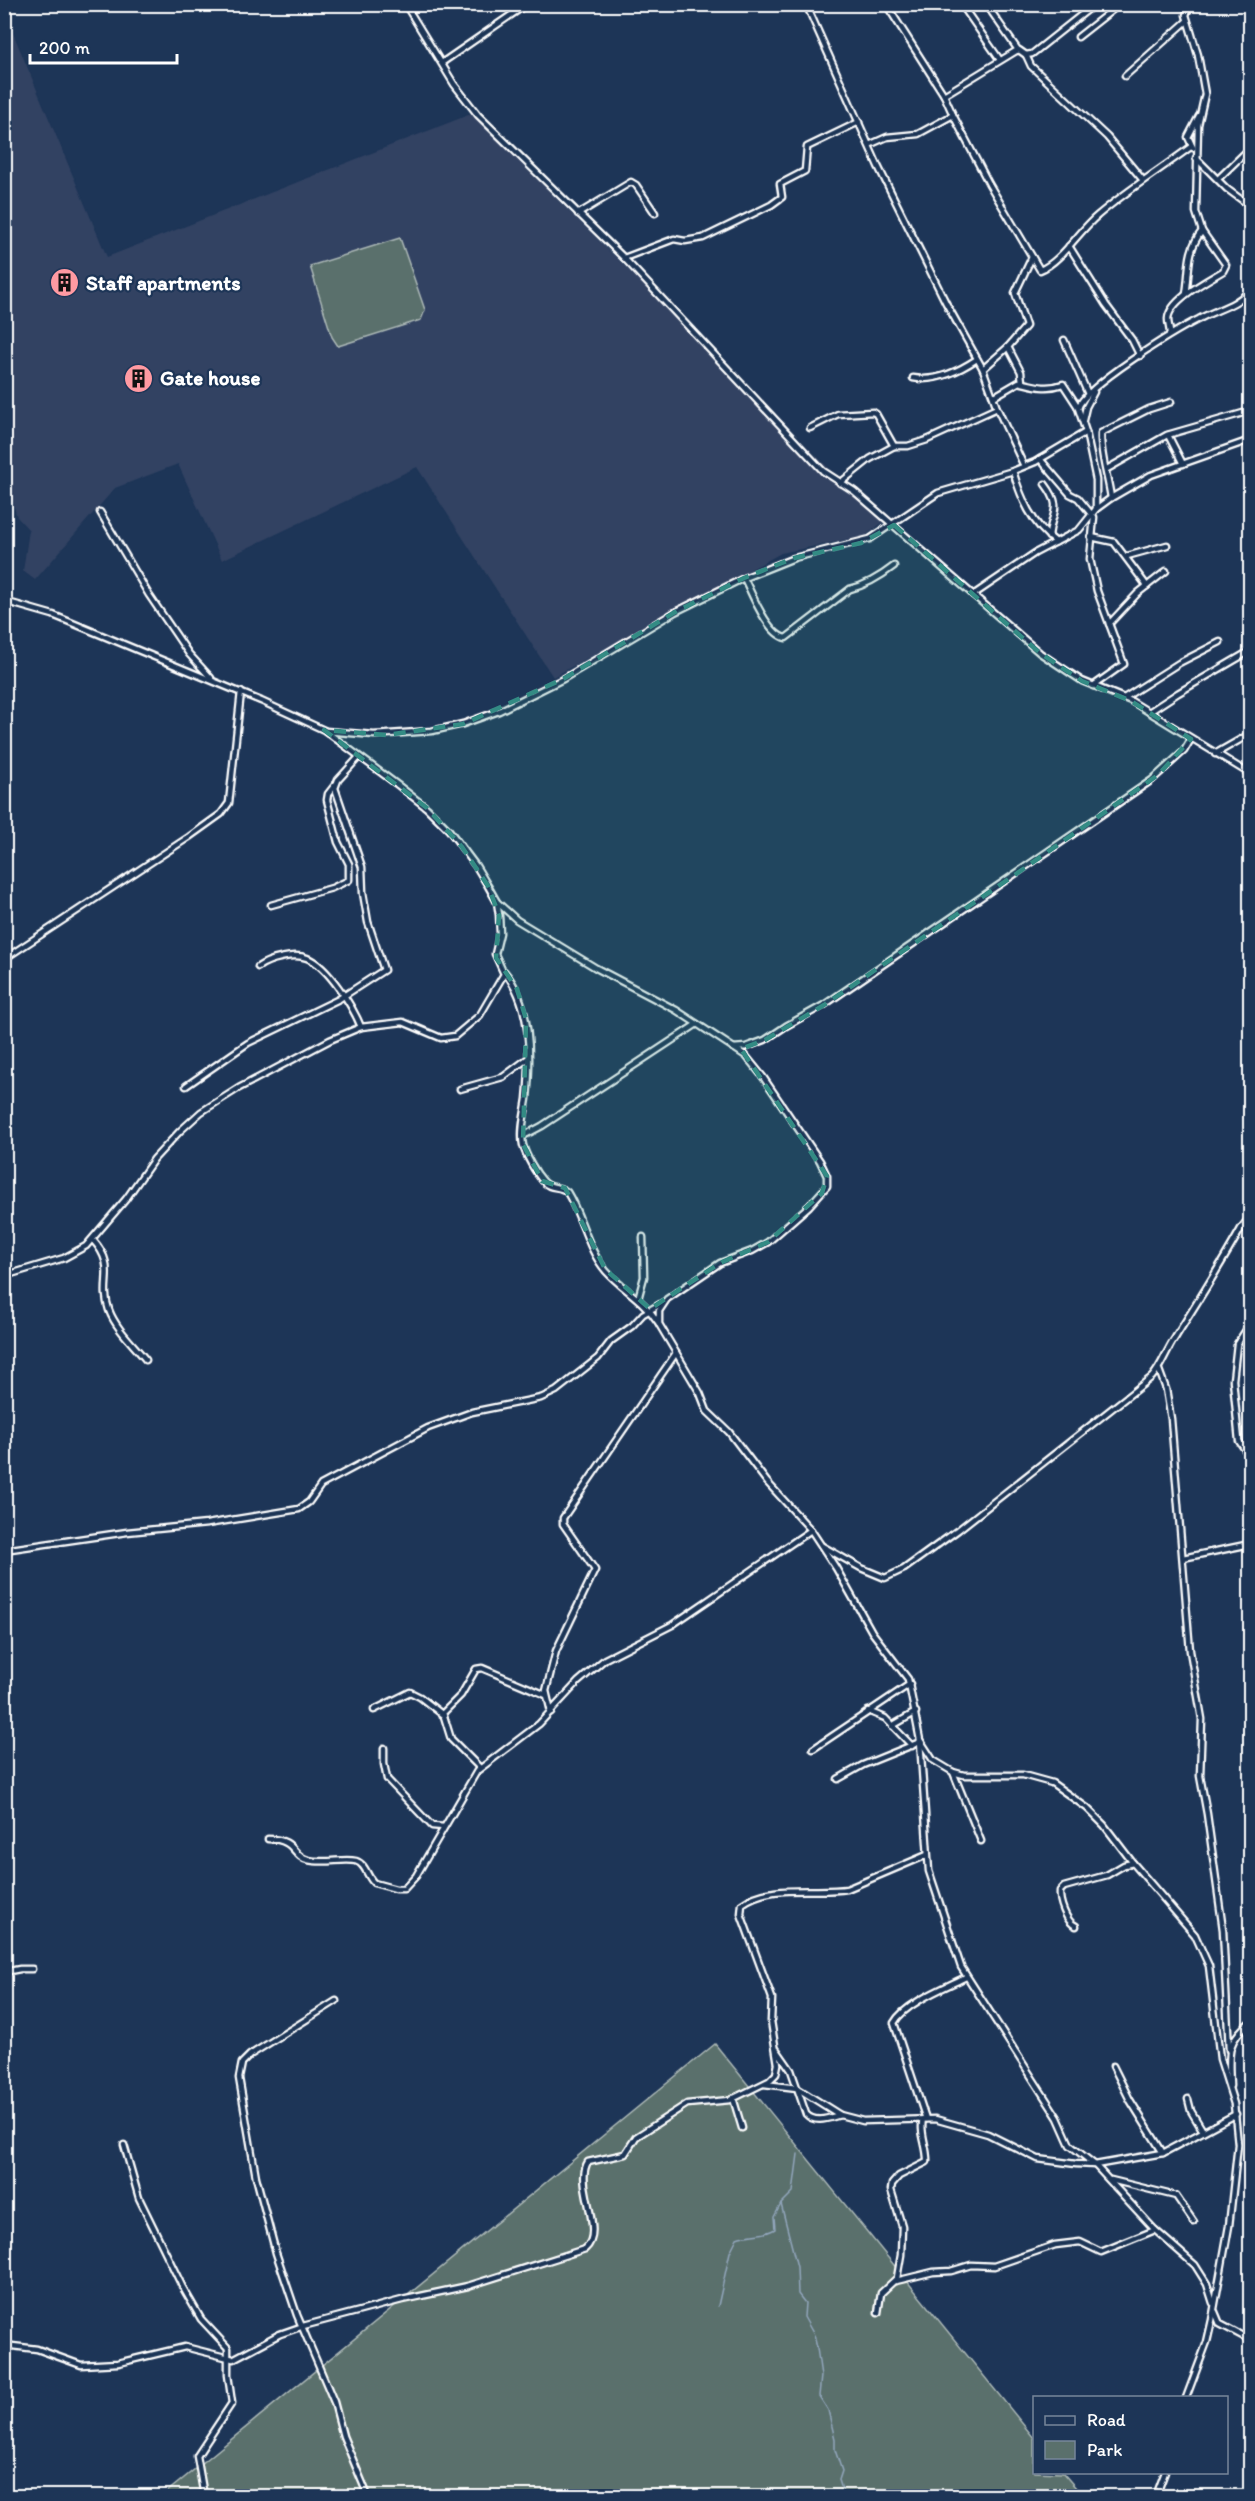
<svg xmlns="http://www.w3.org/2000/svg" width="1255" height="2501" font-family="Itim,sans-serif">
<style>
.built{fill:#324262}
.green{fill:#5a706c;stroke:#acb8b6;stroke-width:1.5}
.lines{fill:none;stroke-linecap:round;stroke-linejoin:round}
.stream{stroke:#92a6bc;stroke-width:1.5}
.street-casing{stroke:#fff;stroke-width:9}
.street{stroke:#1d3557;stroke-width:4.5}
.marked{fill:#338b84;fill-opacity:0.2;stroke:#338b84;stroke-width:4.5;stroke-dasharray:12 8;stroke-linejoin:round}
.labels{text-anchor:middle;stroke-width:4.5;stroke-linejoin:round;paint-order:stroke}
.poi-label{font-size:21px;font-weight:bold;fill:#fff;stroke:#1d3557;text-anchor:start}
</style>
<rect width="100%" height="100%" fill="#1d3557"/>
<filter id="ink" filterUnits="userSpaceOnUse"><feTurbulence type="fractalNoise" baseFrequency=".0167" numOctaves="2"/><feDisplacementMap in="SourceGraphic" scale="12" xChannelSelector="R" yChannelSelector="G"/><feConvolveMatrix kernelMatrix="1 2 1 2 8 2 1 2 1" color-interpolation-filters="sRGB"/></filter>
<g filter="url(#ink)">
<polygon class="built" points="5,14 107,257 471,114 883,522 865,536 781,553 553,677 417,467 222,560 178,464 115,488 35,580 23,571 29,530 17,517 5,477"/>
<g class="green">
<polygon points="400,238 425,310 421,320 338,346 332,337 310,266"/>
<polygon points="715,2044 1034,2438 1034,2472 1063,2473 1083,2496 162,2496"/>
</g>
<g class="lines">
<g class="stream">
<polyline points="798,2154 793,2192 781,2204 797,2267 798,2294 805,2303 804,2317 814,2335 817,2348 821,2376 819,2396 828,2410 835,2439 835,2450 842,2471 839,2480 844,2496"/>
<path d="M718 2306 730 2252 737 2238C749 2234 764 2236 775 2229L774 2217 781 2204"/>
</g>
<defs>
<g id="street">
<polyline points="405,4 454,84 478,115 624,258 823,471 854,491 1040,653 1082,681 1131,701 1250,774"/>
<polyline points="806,4 878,166 946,303 983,369 997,408 1024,466"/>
<path d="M886 4 944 95 953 115 989 184 1040 270C1061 262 1079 231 1097 216 1127 190 1160 170 1192 146"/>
<polyline points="961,4 1000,60"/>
<polyline points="986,4 1018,50"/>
<polyline points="1078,37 1120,4"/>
<polyline points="1026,55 1031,66 1107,137 1142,179"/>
<polyline points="443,62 527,4"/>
<polyline points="1125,76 1187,21"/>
<polyline points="944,95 1016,51 1019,50 1026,55 1032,54 1095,4"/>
<polyline points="869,145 887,137 918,134 953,115"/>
<polyline points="1193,148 1188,137 1199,116"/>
<polyline points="1196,158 1227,189 1250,206"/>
<polyline points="1218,179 1250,148"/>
<polyline points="578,214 631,182 636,185 655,213"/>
<polyline points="1069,246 1106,305 1132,340 1140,356"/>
<polyline points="624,258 674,239 685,241 703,238 771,205 782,197 780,184 805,171 807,147 859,122"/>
<path d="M1186 294C1190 271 1186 251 1202 231"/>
<path d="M1170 334C1170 329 1168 324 1168 319 1169 300 1208 280 1223 271L1226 265 1202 231 1196 212 1198 125 1205 94 1198 55 1186 15 1190 4"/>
<polyline points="1064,340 1088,394"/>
<polyline points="983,369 1008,347"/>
<path d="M913 378C935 382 959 371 977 359"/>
<polyline points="1022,382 1021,372 1008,347 1026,326 1015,293 1032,257"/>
<path d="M995 396 1019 382C1036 386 1046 390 1063 384L1078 407"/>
<polyline points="1083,420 1086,407 1094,392"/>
<polyline points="810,428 838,414 873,412 876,414 894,446"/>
<polyline points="1086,432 1096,480 1096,509"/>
<polyline points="1168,435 1183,464"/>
<polyline points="1040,459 1070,494 1078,498 1092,515"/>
<polyline points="1107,469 1167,435 1250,411"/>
<path d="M1013 471C1021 498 1032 525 1056 542"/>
<polyline points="840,483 870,459 894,446 908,446 927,440 997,408"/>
<path d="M1045 484C1064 509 1051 511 1049 537"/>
<path d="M1111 498C1108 476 1100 455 1101 433L1149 409 1171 402"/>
<polyline points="100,512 149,595 189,654 211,678"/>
<polyline points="1091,537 1114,542 1147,586"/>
<polyline points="1127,556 1167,545"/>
<path d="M744 578C752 594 768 635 786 638L850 589C867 585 880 577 894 566"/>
<polyline points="973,595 1035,553 1079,530 1096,509 1111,498 1151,475 1250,440"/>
<polyline points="4,601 53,615 261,701 324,730 399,786 427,808 449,830 476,866 488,886 497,902 499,915 500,933 495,954 504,974 480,1015 455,1036 441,1038 403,1022 361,1027 330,1040 239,1088 201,1112 180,1131 154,1159 126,1199 86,1246 64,1258 4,1276"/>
<polyline points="1109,624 1138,593 1166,571"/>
<polyline points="1093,686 1124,664 1097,591 1090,559 1094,517"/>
<polyline points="1124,698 1179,663 1220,642"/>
<polyline points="1149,712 1178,693 1250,651"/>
<path d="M326 731 374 735 432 731 463 724 499 711 563 679 675 612 744 578 794 558 870 539 938 493 1013 471 1035 462 1086 432 1078 408C1085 386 1175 331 1199 319 1217 309 1236 306 1250 290"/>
<polyline points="1215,754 1250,734"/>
<polyline points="497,902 517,920 596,968 676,1010 746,1056 763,1077 820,1161 827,1176 827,1186 809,1206 768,1242 752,1251 720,1263 667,1299 659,1311 659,1324 700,1393 707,1411 729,1432 767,1482 811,1530 836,1568 872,1632 908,1679 920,1740 933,1760 953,1772 964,1775 1023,1775 1052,1783 1087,1808 1104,1825 1133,1863 1195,1935 1209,1966 1220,2059 1234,2104 1238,2144 1229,2226 1212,2320 1207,2342 1186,2398"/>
<polyline points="271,905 332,888 349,880 349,864 338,842 327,800 328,794 335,785"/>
<polyline points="4,959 189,837 221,814 229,803 241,692"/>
<path d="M258 967C269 959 294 953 307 958 328 966 353 1007 361 1027"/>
<path d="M504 971C532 1004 531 1057 527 1099 525 1113 520 1131 523 1145 526 1156 535 1172 543 1181 550 1190 560 1185 567 1192 582 1216 587 1249 606 1271 622 1289 644 1300 658 1322"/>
<polyline points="733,1048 746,1047 765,1040 786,1026 824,1005 1152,780 1184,751 1191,739"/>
<polyline points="186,1086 248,1043 339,999 384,970 368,922 363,893 362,867 335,788 338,780 359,757"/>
<polyline points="460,1089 503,1077 527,1059"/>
<polyline points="523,1136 542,1126 697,1024"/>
<path d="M93 1240C118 1268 99 1281 109 1310 116 1329 134 1345 146 1360"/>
<polyline points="638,1299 644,1277 643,1237"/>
<polyline points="1250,1324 1237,1344 1233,1380 1239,1441 1250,1457"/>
<polyline points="1159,1370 1166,1389 1171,1419 1190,1651 1202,1719 1200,1776 1207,1814 1223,1930 1229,2050"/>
<path d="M822 1546 861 1568 885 1578 904 1569 958 1530 1152 1377C1162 1366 1166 1351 1175 1338 1198 1301 1221 1265 1242 1227L1250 1217"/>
<polyline points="4,1550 127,1532 207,1524 299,1509 309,1502 321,1485 428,1428 472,1412 541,1398 556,1391 598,1358 611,1341 632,1326 643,1314 664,1302"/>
<polyline points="1183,1558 1250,1544"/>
<polyline points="374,1710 410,1692 420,1697 443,1715"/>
<polyline points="868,1711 885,1718 912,1746"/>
<polyline points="551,1712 546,1691 556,1651 595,1570 563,1524 563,1518 676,1353"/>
<polyline points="892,1726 916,1712"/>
<polyline points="920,1741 929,1871 961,1967 1058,2118 1070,2145 1095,2165 1155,2230 1195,2265 1207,2284 1213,2303"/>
<polyline points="384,1748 384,1764 387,1779 432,1826 444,1827"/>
<polyline points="813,1749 910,1684"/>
<polyline points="480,1768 451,1739 443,1713 461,1695 476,1669 482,1668 546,1695"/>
<polyline points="953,1772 981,1841"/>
<polyline points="838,1779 863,1765 920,1742"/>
<path d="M268 1839C297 1839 291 1856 308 1860 324 1864 344 1858 356 1861 366 1864 367 1877 374 1883L396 1889H404L416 1876 477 1771 539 1724 578 1682 605 1659 672 1625 811 1530"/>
<path d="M1076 1926C1066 1922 1059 1901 1060 1891L1064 1887 1107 1875 1124 1865 1133 1863"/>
<polyline points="4,1972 20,1969 32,1969"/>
<polyline points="336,2001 250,2055 242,2063 239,2078 256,2177 276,2253 297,2315 334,2402 343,2436 368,2496"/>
<path d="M777 2050 791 2070 806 2114C815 2124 829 2118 840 2115"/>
<polyline points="1113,2066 1130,2100 1163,2153"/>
<polyline points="764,2084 797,2088 840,2115 863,2121 935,2119 988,2134 1038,2159 1076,2164 1095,2165 1163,2153 1236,2114"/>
<path d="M1230 2086C1229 2055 1225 2043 1250 2022"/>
<polyline points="733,2098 742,2128"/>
<polyline points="1188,2099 1191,2111 1203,2131"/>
<path d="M926 2119 894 2023C905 2003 946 1987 966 1977"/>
<polyline points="124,2145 139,2198 182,2286 201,2319 228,2348 228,2375 232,2403 197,2456 204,2496"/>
<polyline points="1111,2180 1176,2196 1194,2222"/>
<polyline points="896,2281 933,2272 951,2271 971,2265 994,2266 1055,2245 1080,2242 1101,2252 1155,2230"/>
<polyline points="1215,2312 1220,2324 1250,2340"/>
<path d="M878 2313 881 2293 897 2278 901 2255 902 2226 891 2190 892 2184 899 2176 927 2162C928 2147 919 2133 923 2119"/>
<path d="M4 2345 37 2349 81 2365 118 2363 185 2347 233 2359 280 2334 303 2326 402 2300 468 2286 585 2249C606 2232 574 2183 588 2162L625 2154 636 2137 687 2104 730 2100 769 2081 776 2074 778 2064 771 2021 772 1998 741 1914 742 1904C770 1883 815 1894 847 1889L927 1855"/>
<polyline points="1156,2496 1165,2472"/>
</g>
</defs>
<use href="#street" class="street-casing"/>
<use href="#street" class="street"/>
</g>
</g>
<path class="marked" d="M894 525 1040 653 1082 681 1131 701 1191 739 1158 775 1016 874 824 1005 765 1040 741 1049 827 1176 822 1193 768 1242 720 1263 650 1309 605 1269 565 1188 542 1181 523 1144 526 1019 517 989 496 958 499 915 488 886 462 847 427 808 324 730 387 735 463 724 563 679 675 612 744 578 794 558 861 543Z"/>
<defs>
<symbol id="building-disc" viewBox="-11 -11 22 22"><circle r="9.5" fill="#ff9aa2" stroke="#1d3557"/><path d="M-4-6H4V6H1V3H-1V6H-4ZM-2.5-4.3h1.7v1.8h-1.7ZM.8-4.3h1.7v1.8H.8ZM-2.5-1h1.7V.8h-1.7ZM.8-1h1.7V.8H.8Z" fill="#111"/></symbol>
</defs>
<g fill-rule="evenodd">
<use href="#building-disc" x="48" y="266" width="33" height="33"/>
<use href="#building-disc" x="122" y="362" width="33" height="33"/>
</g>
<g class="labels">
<g class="poi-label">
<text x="86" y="290">Staff apartments</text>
<text x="160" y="385">Gate house</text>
</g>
</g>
<rect width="1255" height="2501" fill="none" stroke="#1d3557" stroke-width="24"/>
<rect x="12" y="12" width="1231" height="2477" fill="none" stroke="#fff" stroke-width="2" filter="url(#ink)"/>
<rect x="1033" y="2396" width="195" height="78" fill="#1d3557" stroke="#77869a" stroke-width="1.5"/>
<rect x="1045" y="2416" width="30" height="9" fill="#1d3557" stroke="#77869a" stroke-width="1.5"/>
<text x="1087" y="2426" font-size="18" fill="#ffffff">Road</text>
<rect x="1045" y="2441" width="30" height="18" fill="#5a706c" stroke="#77869a" stroke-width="1.5"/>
<text x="1087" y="2456" font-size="18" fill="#ffffff">Park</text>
<path d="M30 54v9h147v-9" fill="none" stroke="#ffffff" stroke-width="3"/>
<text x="39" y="54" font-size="18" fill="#ffffff" stroke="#1d3557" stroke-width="4.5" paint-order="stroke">200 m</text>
</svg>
